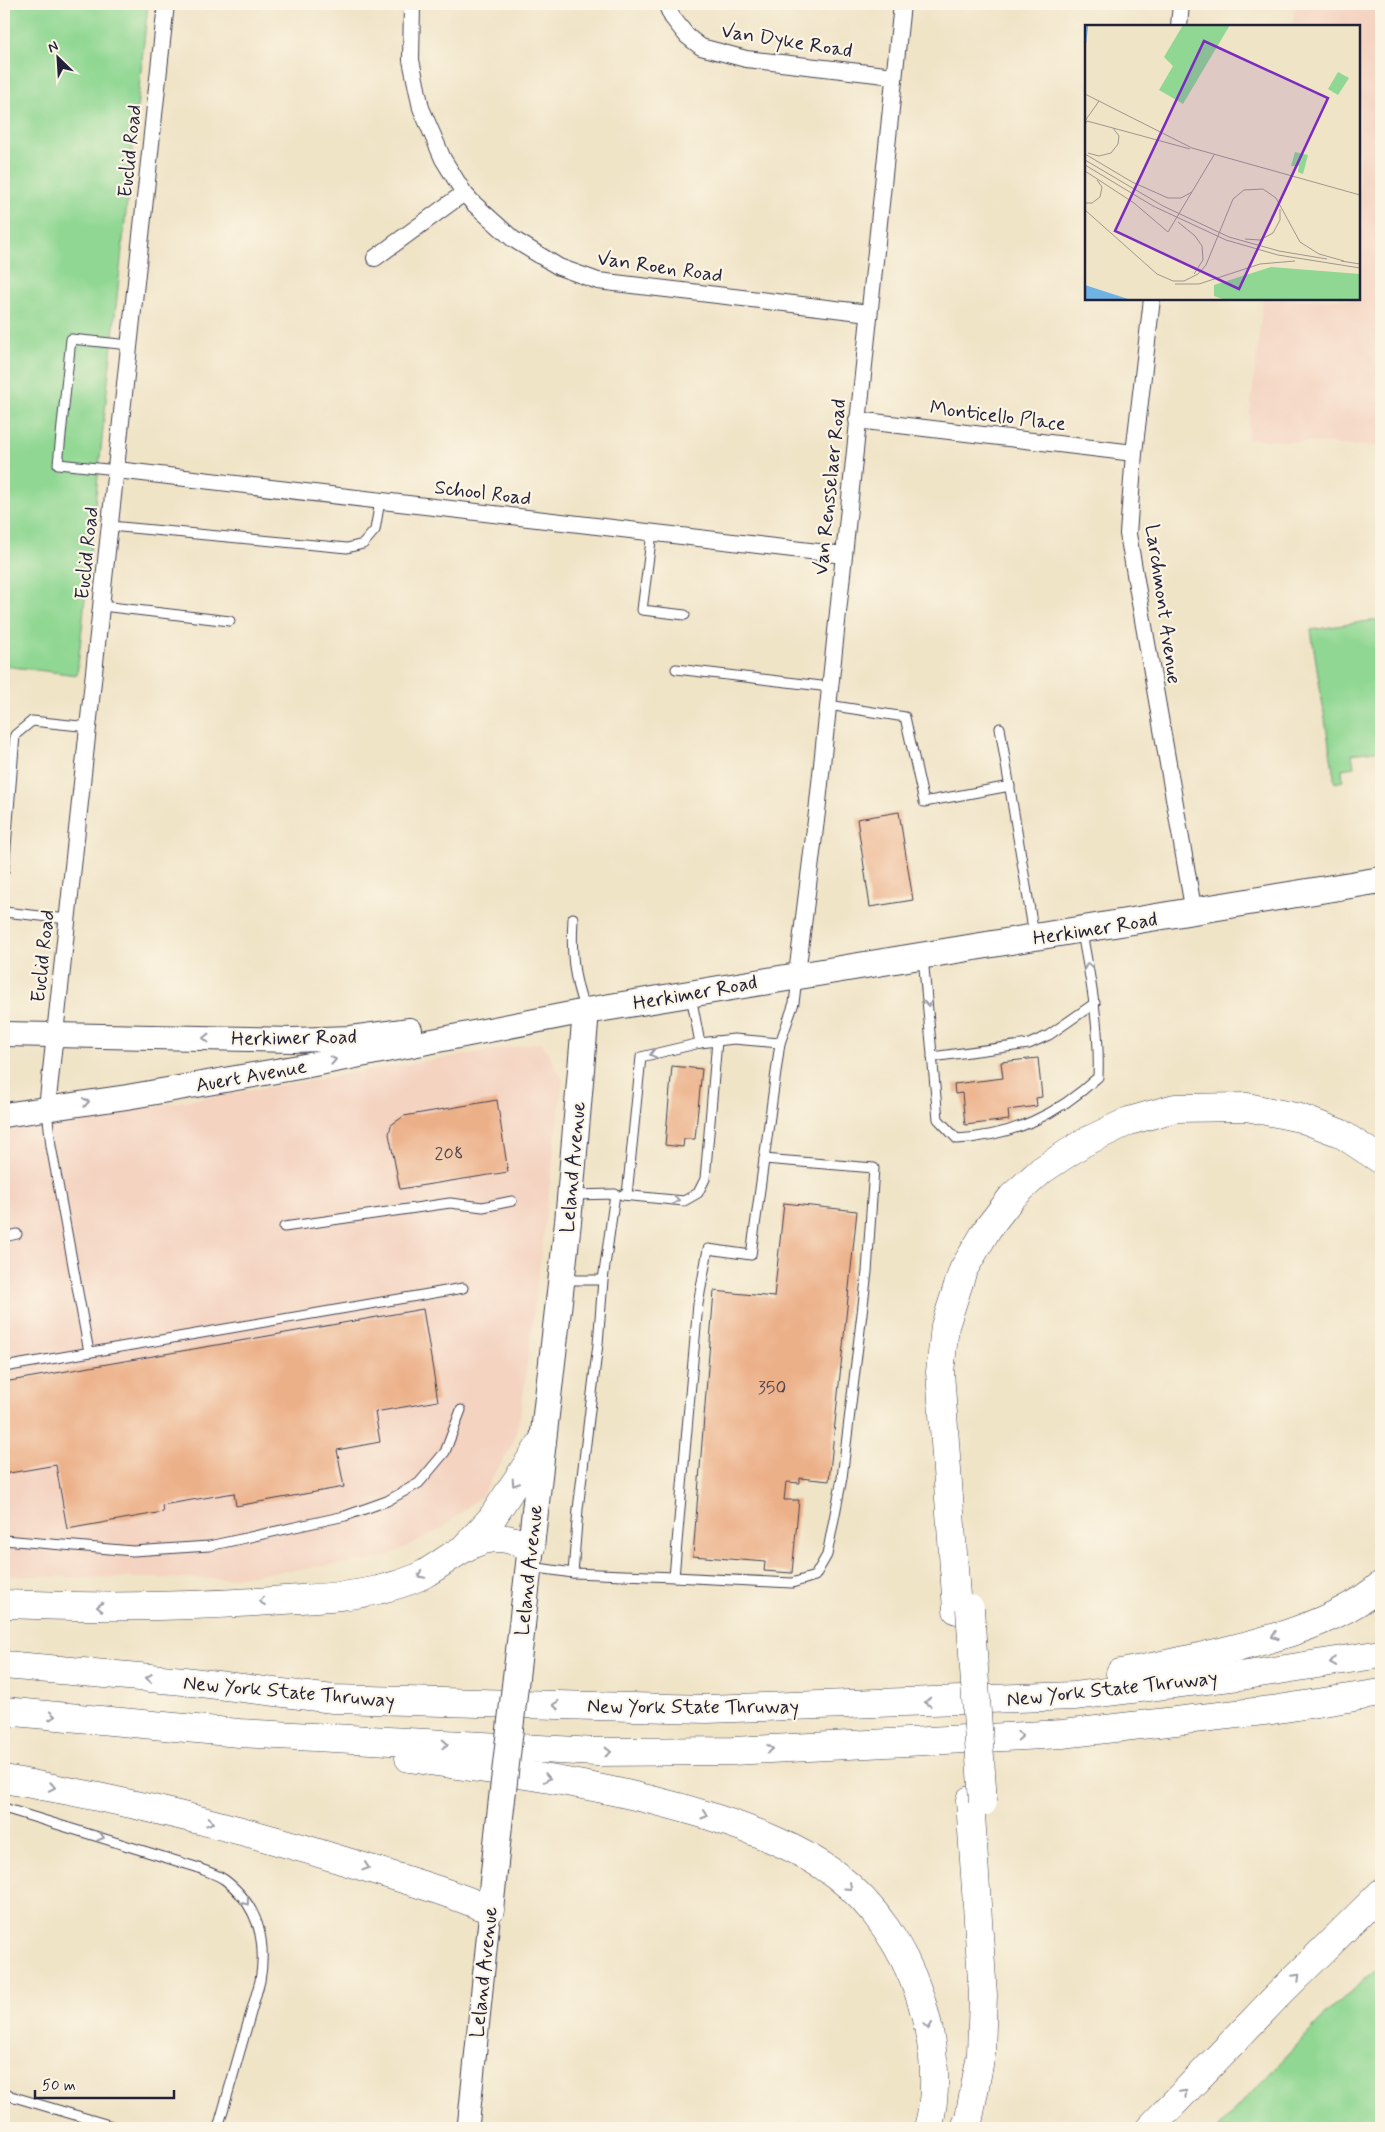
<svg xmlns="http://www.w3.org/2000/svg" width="1385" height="2132" font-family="Mynerve,sans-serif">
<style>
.built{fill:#f4d3c1}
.green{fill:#8fd792;stroke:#587c66}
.building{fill:#ecb089}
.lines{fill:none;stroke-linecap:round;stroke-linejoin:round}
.service-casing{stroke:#413f50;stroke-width:11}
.minor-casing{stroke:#413f50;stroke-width:18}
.tertiary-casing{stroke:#413f50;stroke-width:23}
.secondary-casing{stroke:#413f50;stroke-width:26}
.primary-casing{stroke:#413f50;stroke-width:28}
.motorway-casing{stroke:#413f50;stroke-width:29}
.service{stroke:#fff;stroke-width:9}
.minor{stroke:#fff;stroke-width:16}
.tertiary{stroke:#fff;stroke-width:21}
.secondary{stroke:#fff;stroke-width:24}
.primary{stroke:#fff;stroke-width:26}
.motorway{stroke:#fff;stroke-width:28}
.primary-bridge-casing{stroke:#413f50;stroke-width:28;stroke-linecap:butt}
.motorway-bridge-casing{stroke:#413f50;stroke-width:29;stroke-linecap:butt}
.primary-bridge{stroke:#fff;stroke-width:26}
.motorway-bridge{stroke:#fff;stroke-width:28}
.oneway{stroke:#9c9ca7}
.labels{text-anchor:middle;stroke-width:4.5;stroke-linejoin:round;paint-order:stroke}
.number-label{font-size:18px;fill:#54464e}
.street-label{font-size:20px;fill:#22223b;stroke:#fcf5e5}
.inset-river{fill:none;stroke:#6fb2e4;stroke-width:2.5}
.inset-road{fill:none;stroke:#9e968f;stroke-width:1}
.view{fill:#7b2cbf;fill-opacity:0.15;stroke:#7b2cbf;stroke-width:2.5}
.inset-edge{fill:none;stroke:#22223b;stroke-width:2.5}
</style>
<rect width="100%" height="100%" fill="#fcf5e5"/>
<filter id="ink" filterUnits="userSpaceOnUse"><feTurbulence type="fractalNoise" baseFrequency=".02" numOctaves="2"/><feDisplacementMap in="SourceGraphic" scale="10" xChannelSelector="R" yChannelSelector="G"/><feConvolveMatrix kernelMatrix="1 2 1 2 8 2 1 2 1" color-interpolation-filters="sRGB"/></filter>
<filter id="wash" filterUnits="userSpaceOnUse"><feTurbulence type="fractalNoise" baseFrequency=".0096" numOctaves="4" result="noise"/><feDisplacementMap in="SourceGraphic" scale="20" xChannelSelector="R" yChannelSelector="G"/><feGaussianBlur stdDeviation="1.12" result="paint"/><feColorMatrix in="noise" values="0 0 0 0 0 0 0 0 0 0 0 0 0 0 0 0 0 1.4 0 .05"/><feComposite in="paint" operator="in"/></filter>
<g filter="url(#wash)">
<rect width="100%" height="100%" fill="#f0e4c7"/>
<g class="built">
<polygon points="1295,4 1381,4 1381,447 1247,439 1263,299 1359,299 1359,26 1292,26"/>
<polygon points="542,1042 563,1080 521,1412 513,1444 481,1496 441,1529 382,1559 221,1579 4,1576 4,1131"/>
</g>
<g class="green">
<polygon points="4,4 148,4 77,675 4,666"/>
<polygon points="1381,619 1381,750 1352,754 1354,767 1342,769 1343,781 1335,783 1311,630"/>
<polygon points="1381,1966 1381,2128 1218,2128 1337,2003"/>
</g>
<g id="blocks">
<g class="building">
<polygon points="899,812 913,900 870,907 857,819"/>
<polygon points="1038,1058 1042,1097 1036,1098 1037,1106 1008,1110 1009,1120 965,1125 962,1093 955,1094 954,1084 1003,1078 1001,1062"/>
<polygon points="672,1066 702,1069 695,1139 684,1139 683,1147 665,1145"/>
<polygon points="497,1100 508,1172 400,1189 389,1134 391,1125 404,1116"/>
<polygon points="784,1203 857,1211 829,1481 800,1478 800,1483 786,1482 784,1500 799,1500 792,1573 764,1571 765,1562 693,1556 714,1291 774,1297"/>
<polygon points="423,1309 438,1401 375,1412 380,1442 337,1450 344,1487 236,1506 234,1493 162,1505 163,1512 67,1529 56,1465 4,1474 4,1382"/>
</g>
</g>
</g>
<g filter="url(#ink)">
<use href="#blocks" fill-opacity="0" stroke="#413f50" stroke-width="1"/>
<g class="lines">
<defs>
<g id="service">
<polyline points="117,470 58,464 71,339 130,345"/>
<polyline points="110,526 347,548 363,544 375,530 380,501"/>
<polyline points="652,533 642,610 685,615"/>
<polyline points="102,606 230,621"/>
<polyline points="676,669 830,687"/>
<polyline points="828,705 905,717 924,802 1010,786"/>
<polyline points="1000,728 1034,935"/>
<polyline points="4,871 15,735 32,721 89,727"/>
<polyline points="4,912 68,919"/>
<path d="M573 918C571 950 573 979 585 1009"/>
<path d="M923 957 938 1119 957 1139C1013 1136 1057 1115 1098 1077 1100 1028 1091 981 1082 933"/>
<polyline points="691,996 700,1043"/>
<polyline points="932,1057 1029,1044 1049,1035 1095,1003"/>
<polyline points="47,1110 51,1146 89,1352"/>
<polyline points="622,1195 684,1201 698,1193 705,1179 717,1041"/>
<polyline points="627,1195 641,1057 700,1043 734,1039 780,1043"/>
<polyline points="284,1227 450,1203 483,1207 512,1201"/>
<polyline points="4,1237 17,1234"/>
<polyline points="564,1280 603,1280"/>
<polyline points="4,1367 463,1288"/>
<polyline points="4,1540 133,1551 209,1546 345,1516 387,1501 419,1483 445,1452 461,1410"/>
<polyline points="531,1567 573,1573 578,1509 598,1344 603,1280 615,1194 573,1195"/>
<polyline points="573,1573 674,1577 698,1304 708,1249 751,1255 780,1043 794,1003 797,979"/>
<polyline points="674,1577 792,1583 815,1576 827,1555 842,1478 867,1272 874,1168 764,1159"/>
<path d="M4 1808 196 1867C205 1871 217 1874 225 1880 259 1906 267 1941 260 1981L218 2128"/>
<polyline points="4,2094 119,2128"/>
</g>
<g id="minor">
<polyline points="412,4 411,60 421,108 443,159 464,193 473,203 513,239 559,267 598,281 869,313"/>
<polyline points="666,4 672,17 687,36 701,47 746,59 894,76"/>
<polyline points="1179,26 1181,4"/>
<polyline points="375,258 464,193"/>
<polyline points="1152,299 1134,453 1128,534 1194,913"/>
<polyline points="857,420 1134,453"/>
<polyline points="117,470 844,555"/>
<polyline points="797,974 817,812 902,4"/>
<polyline points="47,1108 166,4"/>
</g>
<polyline id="tertiary" points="468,2128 490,1910"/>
<g id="secondary">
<polyline points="4,1034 293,1040 351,1038 410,1030"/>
<polyline points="4,1115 127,1097 299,1067 586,1011"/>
</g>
<g id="primary">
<path d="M522 1625 568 1222 586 1011C851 965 1116 926 1381 880"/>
<polyline points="490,1910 499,1825"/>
</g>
<g id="motorway">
<polyline points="466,1546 492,1518 542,1442"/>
<path d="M4 1604C94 1608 183 1607 272 1601 307 1598 344 1598 378 1590 393 1586 410 1582 424 1574 447 1561 471 1538 498 1538 509 1538 521 1543 531 1547"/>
<polyline points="957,1610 940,1372 945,1326 963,1270 988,1228 1012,1197 1042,1170 1083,1143 1129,1121 1175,1108 1247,1107 1300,1118 1340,1133 1381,1160"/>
<polyline points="4,1665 184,1681 333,1699 707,1709 1074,1696 1247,1675 1381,1654"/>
<path d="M1120 1673C1145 1669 1170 1663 1195 1658 1255 1644 1334 1626 1381 1585"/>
<polyline points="4,1711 239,1733 596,1752 733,1751 1062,1734 1272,1710 1381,1693"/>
<path d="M409 1758C509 1772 609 1785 706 1815 752 1830 797 1846 836 1875 875 1905 903 1948 919 1994 933 2036 940 2085 928 2128"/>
<path d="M4 1779C126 1800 246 1829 364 1867 406 1880 449 1892 490 1910"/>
<polyline points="965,2128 969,2118 981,2054 983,1995 970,1800"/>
<polyline points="1150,2128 1278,1995 1381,1893"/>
</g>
</defs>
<use href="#service" class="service-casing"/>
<use href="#minor" class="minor-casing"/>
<use href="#tertiary" class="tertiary-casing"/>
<use href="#secondary" class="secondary-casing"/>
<use href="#primary" class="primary-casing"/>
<use href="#motorway" class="motorway-casing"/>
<use href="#service" class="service"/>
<use href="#minor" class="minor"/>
<use href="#tertiary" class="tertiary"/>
<use href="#secondary" class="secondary"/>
<use href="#primary" class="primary"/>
<use href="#motorway" class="motorway"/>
<defs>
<polyline id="primary-bridge" points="499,1825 522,1625"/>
<polyline id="motorway-bridge" points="970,1609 983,1802"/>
</defs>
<use href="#primary-bridge" class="primary-bridge-casing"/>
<use href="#motorway-bridge" class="motorway-bridge-casing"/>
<use href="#primary-bridge" class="primary-bridge"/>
<use href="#motorway-bridge" class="motorway-bridge"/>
</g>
<defs><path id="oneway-chevron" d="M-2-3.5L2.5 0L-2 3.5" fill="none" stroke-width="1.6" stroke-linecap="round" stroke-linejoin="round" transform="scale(1.25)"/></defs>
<g class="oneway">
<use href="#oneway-chevron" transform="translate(1088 966) rotate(-101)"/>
<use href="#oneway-chevron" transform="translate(928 1003) rotate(86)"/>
<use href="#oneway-chevron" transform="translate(206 1038) rotate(-179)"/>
<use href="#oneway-chevron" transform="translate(653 1054) rotate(166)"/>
<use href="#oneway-chevron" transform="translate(333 1060) rotate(-11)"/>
<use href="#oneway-chevron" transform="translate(86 1102) rotate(-8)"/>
<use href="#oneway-chevron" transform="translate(676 1200) rotate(5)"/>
<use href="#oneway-chevron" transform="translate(515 1483) rotate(123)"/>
<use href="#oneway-chevron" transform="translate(421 1575) rotate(153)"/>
<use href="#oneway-chevron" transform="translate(262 1601) rotate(176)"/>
<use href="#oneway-chevron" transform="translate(100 1607) rotate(180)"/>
<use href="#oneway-chevron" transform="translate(1275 1636) rotate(160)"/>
<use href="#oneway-chevron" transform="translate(1333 1662) rotate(171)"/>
<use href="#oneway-chevron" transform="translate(149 1678) rotate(-175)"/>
<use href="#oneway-chevron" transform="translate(928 1702) rotate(178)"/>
<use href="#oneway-chevron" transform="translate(556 1705) rotate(-178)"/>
<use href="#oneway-chevron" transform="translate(52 1716) rotate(5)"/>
<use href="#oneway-chevron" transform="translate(1020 1736) rotate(-3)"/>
<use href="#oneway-chevron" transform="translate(445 1744) rotate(3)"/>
<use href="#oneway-chevron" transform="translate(770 1749) rotate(-3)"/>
<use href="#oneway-chevron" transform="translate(608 1752)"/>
<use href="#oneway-chevron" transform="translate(547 1778) rotate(10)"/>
<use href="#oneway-chevron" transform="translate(52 1787) rotate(11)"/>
<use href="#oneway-chevron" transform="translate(705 1815) rotate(17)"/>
<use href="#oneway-chevron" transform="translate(210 1822) rotate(16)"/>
<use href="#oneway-chevron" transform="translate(101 1837) rotate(17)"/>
<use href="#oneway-chevron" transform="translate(366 1867) rotate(18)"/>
<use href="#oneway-chevron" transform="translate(849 1887) rotate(42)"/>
<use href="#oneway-chevron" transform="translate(246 1902) rotate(52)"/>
<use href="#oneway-chevron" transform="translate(1297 1977) rotate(-45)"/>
<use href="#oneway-chevron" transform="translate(928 2026) rotate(82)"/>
<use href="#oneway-chevron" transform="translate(1184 2093) rotate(-46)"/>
</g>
</g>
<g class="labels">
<g class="number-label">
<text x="449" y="1159">208</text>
<text x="772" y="1393">350</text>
</g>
<g class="street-label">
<text transform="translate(787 40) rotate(9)" y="7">Van Dyke Road</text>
<text transform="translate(129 151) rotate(-84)" y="7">Euclid Road</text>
<text transform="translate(660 266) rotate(8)" y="7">Van Roen Road</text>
<text transform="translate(998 415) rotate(7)" y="7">Monticello Place</text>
<text transform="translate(829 487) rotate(-84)" y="7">Van Rensselaer Road</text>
<text transform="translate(483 492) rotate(7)" y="7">School Road</text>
<text transform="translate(86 553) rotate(-84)" y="7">Euclid Road</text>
<text transform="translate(1164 604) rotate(82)" y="7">Larchmont Avenue</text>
<text transform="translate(1095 928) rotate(-9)" y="7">Herkimer Road</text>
<text transform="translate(42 956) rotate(-84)" y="7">Euclid Road</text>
<text transform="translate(695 992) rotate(-10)" y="7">Herkimer Road</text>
<text transform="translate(294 1037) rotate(-1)" y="7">Herkimer Road</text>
<text transform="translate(251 1075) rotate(-10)" y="7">Auert Avenue</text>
<text transform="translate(572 1167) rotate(-85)" y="7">Leland Avenue</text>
<text transform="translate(528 1570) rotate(-84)" y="7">Leland Avenue</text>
<text transform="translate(1112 1688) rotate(-6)" y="7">New York State Thruway</text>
<text transform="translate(289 1691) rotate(5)" y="7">New York State Thruway</text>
<text x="693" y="1713">New York State Thruway</text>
<text transform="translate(483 1972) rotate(-84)" y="7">Leland Avenue</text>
</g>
</g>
<g transform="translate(1085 25)">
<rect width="275" height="275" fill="#f0e4c7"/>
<path d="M98 0H145L98 79 74 65 88 41 79 32ZM253 47 264 53 253 70 243 64ZM210 127 223 130 218 149 213 147 214 141H206ZM186 242 275 249V275H140L129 271V260Z" fill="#8fd792"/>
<path d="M0 260 46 275H0Z" fill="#6fb2e4"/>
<path class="inset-river" d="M0 18 2 0"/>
<path class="inset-road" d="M0 69 107 123 275 170M0 96 14 76M0 99 2 96 28 103 34 111 33 119 26 128 14 131 3 128M28 103 105 124M0 129 47 157 83 173H96L107 167M0 135 78 181 144 212 194 226 242 234M0 140 68 181 141 215 193 230 275 243M0 146 49 178 83 207M0 178H7L15 172 17 162 12 155M0 185 72 249 88 256H99L113 249 121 240 148 174 159 165 178 164 191 173 215 217 234 229 259 236M93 197 110 211 117 221 118 235 109 249M83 207 129 130M160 214 175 215 188 208 195 195V184M256 236 275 239M90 259H114L175 239 210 236"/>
<path class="view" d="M119 16 243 73 154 264 30 206Z"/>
<rect width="275" height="275" class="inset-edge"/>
</g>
<rect width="1385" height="2132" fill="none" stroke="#fcf5e5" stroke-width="20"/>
<g transform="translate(58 58) rotate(335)" stroke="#fcf5e5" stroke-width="4" paint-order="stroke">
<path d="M0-4L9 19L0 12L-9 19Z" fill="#22223b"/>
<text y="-8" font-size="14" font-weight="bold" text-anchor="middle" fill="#22223b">N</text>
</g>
<path d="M35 2090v8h139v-8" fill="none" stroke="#22223b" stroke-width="2.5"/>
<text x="42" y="2090" font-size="15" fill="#22223b" stroke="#fcf5e5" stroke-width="4" paint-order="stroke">50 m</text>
</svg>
